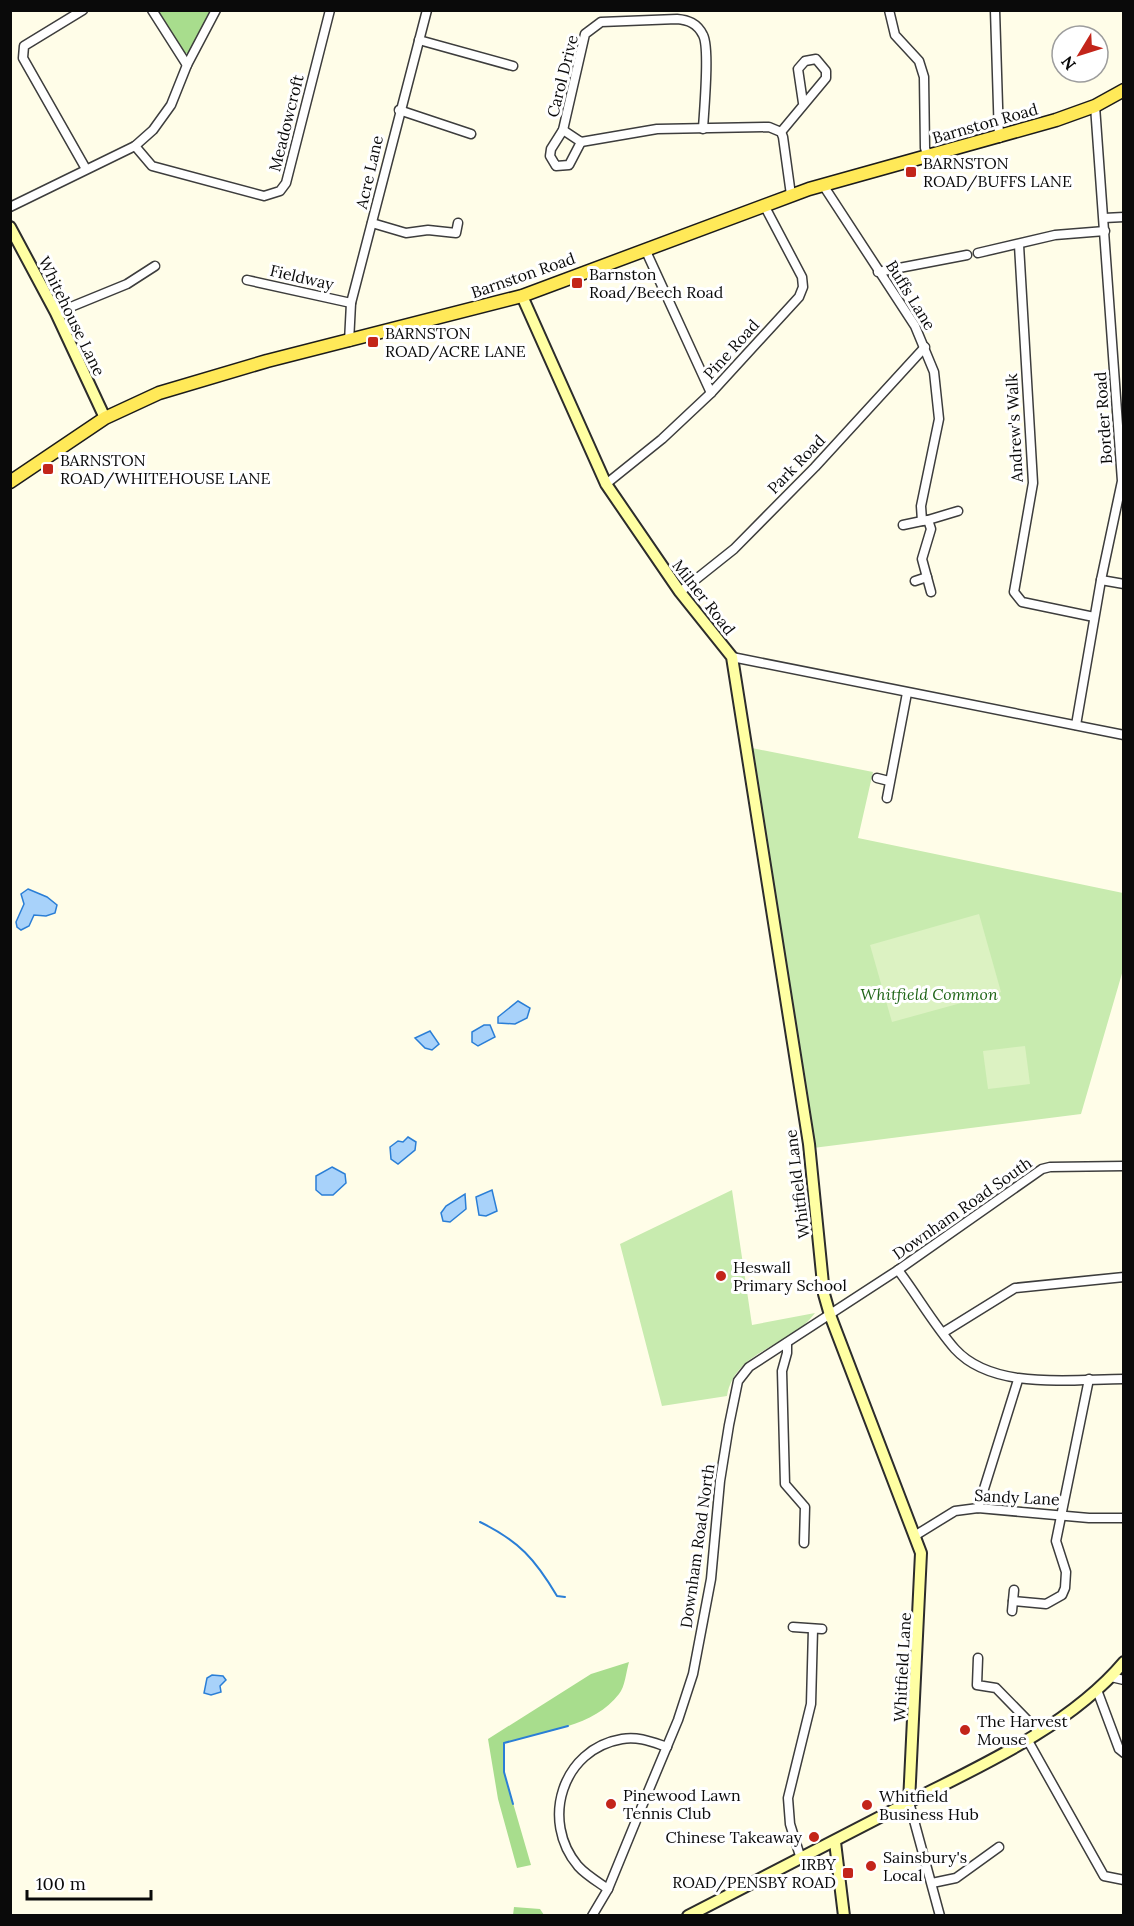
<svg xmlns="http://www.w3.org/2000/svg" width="1134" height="1926" font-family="Lora,serif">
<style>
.green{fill:#c8ebaf}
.forest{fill:#a8dd8d}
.pitch{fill:#dcf2c2}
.water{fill:#a8d2fa;stroke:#2a7ed6;stroke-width:1.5}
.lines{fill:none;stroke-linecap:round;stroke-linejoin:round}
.stream{stroke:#2a7ed6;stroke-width:2}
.street-casing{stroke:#3d3d3d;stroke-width:11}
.secondary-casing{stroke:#2c2c2c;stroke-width:14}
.primary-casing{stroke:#1b1b1b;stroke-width:15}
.street{stroke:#fff;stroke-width:8}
.secondary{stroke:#ffffa3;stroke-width:10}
.primary{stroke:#ffe958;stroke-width:12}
.poi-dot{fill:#c3251a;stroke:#fff;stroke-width:2}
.labels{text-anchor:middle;stroke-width:6;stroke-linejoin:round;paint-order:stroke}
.street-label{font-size:16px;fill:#0a0a0a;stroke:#fff}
.poi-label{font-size:16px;fill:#0a0a0a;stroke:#fff;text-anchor:start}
.park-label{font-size:16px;font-style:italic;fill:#1f6517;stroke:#fff}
</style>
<rect width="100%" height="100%" fill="#fffde8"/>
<g class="green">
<polygon points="752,748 873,772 858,838 1123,893 1123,970 1081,1114 813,1148"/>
<path d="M732 1190 752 1325 815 1313C791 1347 735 1349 727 1396L662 1406 620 1244Z"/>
</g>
<g class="forest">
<polygon points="156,11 212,11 190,52 185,54 179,50"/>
<path d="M629 1662C626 1672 625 1687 619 1694 593 1728 542 1731 504 1743V1772L531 1865 517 1868 498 1799 488 1739 591 1674Z"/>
<polygon points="514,1907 540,1909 544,1915 513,1915"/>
</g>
<g class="pitch">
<polygon points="979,914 1001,992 892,1022 870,945"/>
<polygon points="1025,1046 1030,1084 988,1089 983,1051"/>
</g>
<g class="water">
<polygon points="28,889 47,897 57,905 55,913 46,916 34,915 29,926 21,930 17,927 16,922 24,904 21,894"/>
<polygon points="518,1001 530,1008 527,1018 515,1024 498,1023 498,1017"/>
<polygon points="484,1025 490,1025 495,1037 478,1046 472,1042 472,1032"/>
<polygon points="430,1031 439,1044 432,1050 425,1048 415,1038"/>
<polygon points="408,1137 416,1142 415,1150 398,1164 391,1159 390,1147 398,1141 403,1142"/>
<polygon points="332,1167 345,1174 346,1183 333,1195 322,1195 316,1190 316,1176"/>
<polygon points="492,1190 497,1211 486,1216 479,1215 476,1197"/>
<polygon points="465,1194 466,1209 450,1222 443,1221 441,1213 446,1206"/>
<polygon points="212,1675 223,1676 226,1680 220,1686 221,1692 211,1695 204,1693 207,1678"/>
</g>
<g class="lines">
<g class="stream">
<path d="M480 1522C519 1541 535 1559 557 1596L565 1597"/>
<polyline points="513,1804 504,1772 504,1743 568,1726"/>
</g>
<defs>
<g id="street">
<polyline points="83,10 24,46 23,58 86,169"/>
<polyline points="152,10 187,65"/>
<polyline points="889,10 895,35 919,61 924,77 925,148 928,157"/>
<polyline points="995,10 999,138"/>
<polyline points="419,40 513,66"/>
<polyline points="399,110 471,134"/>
<polyline points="563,130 581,142 657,129 769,127 781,132 783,137 791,195"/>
<polyline points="781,132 826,78 826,71 816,59 805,61 798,69 803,103"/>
<path d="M581 142 569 165 556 166 550 156 551 149 563 130 585 34 601 22 677 19C688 20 697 23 703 35 710 48 704 110 703 129"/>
<polyline points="135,146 152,166 264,196 280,191 286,183 330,10"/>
<polyline points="823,185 915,326 934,372 939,419 921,506 922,521 903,525"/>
<polyline points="10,207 135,146 153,130 171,105 187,65 216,10"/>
<polyline points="1104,218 1124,217"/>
<polyline points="372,223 406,233 428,230 456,233 458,223"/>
<polyline points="1019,245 1033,483 1014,592 1022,602 1094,617"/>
<polyline points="645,249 711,393"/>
<polyline points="978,253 1055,235 1105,231"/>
<polyline points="878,272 967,255"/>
<polyline points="247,280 351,303"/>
<polyline points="56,313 127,284 155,266"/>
<polyline points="349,342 351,303 427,10"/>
<polyline points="606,484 662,439 711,393 799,297 803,287 802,277 764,205"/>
<polyline points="928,520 958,511"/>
<polyline points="922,521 928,520 931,529 922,559 931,592"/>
<polyline points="1101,580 1124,584"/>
<polyline points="915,581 927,577"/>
<polyline points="680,592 734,549 815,467 925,347"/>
<polyline points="732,657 1124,735"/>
<polyline points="1076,725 1101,580 1122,481 1095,106"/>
<polyline points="877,778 889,781"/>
<polyline points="887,798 907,693"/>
<path d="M898 1270C917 1295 934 1325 955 1349 993 1391 1072 1379 1124 1379"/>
<polyline points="944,1332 1015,1288 1124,1277"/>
<polyline points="787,1343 787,1353 782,1371 785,1484 805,1507 804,1543"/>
<polyline points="978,1508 1018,1380"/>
<polyline points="916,1535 955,1511 978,1508 1089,1518 1124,1518"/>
<polyline points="1013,1601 1046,1604 1062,1595 1065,1588 1066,1572 1056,1541 1089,1379"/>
<polyline points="1012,1611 1014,1590"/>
<polyline points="793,1627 822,1629"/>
<polyline points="978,1658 977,1685 996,1688 1039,1732"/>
<polyline points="1111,1677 1124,1680"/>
<polyline points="1097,1690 1119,1749 1124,1753"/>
<polyline points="1027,1739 1104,1876 1124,1880"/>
<polyline points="909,1802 940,1916"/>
<polyline points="801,1859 790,1824 788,1798 811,1704 813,1629"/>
<polyline points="932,1883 956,1878 999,1847"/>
<path d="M608 1889C598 1882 586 1875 578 1866 540 1821 562 1749 622 1739 638 1736 652 1742 667 1747"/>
<polyline points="592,1916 608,1889 640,1811 678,1720 693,1674 711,1579 720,1481 729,1425 738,1381 749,1367 898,1270 1042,1169 1050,1167 1124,1166"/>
</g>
<g id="secondary">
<polyline points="10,227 56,313 105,418"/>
<polyline points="522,296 606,484 680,592 732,657 809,1144 824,1294 830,1315 921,1553 909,1802"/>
<polyline points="835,1842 844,1916"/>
<path d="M688 1916C763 1878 837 1839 911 1801 983 1765 1071 1725 1124 1662"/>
</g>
<polyline id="primary" points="10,482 105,418 159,393 267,361 522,296 809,189 1056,120 1095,106 1124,90"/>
</defs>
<use href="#street" class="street-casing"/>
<use href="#secondary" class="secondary-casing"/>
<use href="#primary" class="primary-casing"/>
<use href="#street" class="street"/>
<use href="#secondary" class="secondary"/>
<use href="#primary" class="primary"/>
</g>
<g class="poi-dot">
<rect x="905" y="166" width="12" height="12" rx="3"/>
<rect x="571" y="277" width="12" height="12" rx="3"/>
<rect x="367" y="336" width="12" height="12" rx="3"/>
<rect x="42" y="463" width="12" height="12" rx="3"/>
<circle cx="721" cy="1276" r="6"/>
<circle cx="965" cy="1730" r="6"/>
<circle cx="611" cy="1804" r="6"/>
<circle cx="867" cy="1805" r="6"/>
<circle cx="814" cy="1837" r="6"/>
<circle cx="871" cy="1866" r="6"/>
<rect x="842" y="1867" width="12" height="12" rx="3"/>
</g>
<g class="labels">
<g class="street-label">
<text transform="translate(562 76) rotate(-76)" y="6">Carol Drive</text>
<text transform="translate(286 123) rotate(-76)" y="6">Meadowcroft</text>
<text transform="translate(985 123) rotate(-16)" y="6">Barnston Road</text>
<text transform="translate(369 172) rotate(-77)" y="6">Acre Lane</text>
<text transform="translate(523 275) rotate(-19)" y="6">Barnston Road</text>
<text transform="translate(302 277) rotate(13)" y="6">Fieldway</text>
<text transform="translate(911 295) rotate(58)" y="6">Buffs Lane</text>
<text transform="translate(72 316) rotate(64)" y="6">Whitehouse Lane</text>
<text transform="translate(731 349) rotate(-48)" y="6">Pine Road</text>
<text transform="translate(1103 418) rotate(-94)" y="6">Border Road</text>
<text transform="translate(1014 428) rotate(-93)" y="6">Andrew's Walk</text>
<text transform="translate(796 464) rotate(-46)" y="6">Park Road</text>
<text transform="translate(704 597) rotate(52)" y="6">Milner Road</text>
<text transform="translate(797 1184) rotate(-97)" y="6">Whitfield Lane</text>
<text transform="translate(962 1208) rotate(-35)" y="6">Downham Road South</text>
<text transform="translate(1017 1497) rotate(3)" y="6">Sandy Lane</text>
<text transform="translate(697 1546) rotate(-82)" y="6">Downham Road North</text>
<text transform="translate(902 1667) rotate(-87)" y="6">Whitfield Lane</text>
</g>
<g class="poi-label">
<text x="923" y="169">BARNSTON<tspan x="923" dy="18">ROAD/BUFFS LANE</tspan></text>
<text x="589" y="280">Barnston<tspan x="589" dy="18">Road/Beech Road</tspan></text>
<text x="385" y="339">BARNSTON<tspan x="385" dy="18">ROAD/ACRE LANE</tspan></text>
<text x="60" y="466">BARNSTON<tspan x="60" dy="18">ROAD/WHITEHOUSE LANE</tspan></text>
<text x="733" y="1273">Heswall<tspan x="733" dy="18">Primary School</tspan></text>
<text x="977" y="1727">The Harvest<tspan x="977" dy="18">Mouse</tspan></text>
<text x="623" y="1801">Pinewood Lawn<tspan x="623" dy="18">Tennis Club</tspan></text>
<text x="879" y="1802">Whitfield<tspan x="879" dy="18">Business Hub</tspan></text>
<text x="802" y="1843" text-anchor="end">Chinese Takeaway</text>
<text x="883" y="1863">Sainsbury's<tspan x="883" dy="18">Local</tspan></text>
<text x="836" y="1870" text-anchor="end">IRBY<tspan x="836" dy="18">ROAD/PENSBY ROAD</tspan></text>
</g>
<g class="park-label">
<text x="929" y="1000">Whitfield Common</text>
</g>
</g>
<rect width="1134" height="1926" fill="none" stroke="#0a0a0a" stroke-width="24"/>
<g transform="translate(1080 54) rotate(232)"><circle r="28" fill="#ffffff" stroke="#9d9d9d" stroke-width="1.5"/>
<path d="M0-4.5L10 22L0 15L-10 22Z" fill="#c3251a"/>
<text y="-9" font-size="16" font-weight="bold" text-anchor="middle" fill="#0a0a0a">N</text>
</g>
<path d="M27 1890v9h124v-9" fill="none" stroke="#0a0a0a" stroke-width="3"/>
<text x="36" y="1890" font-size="18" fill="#0a0a0a" stroke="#ffffff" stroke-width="4.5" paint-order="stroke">100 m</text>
</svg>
